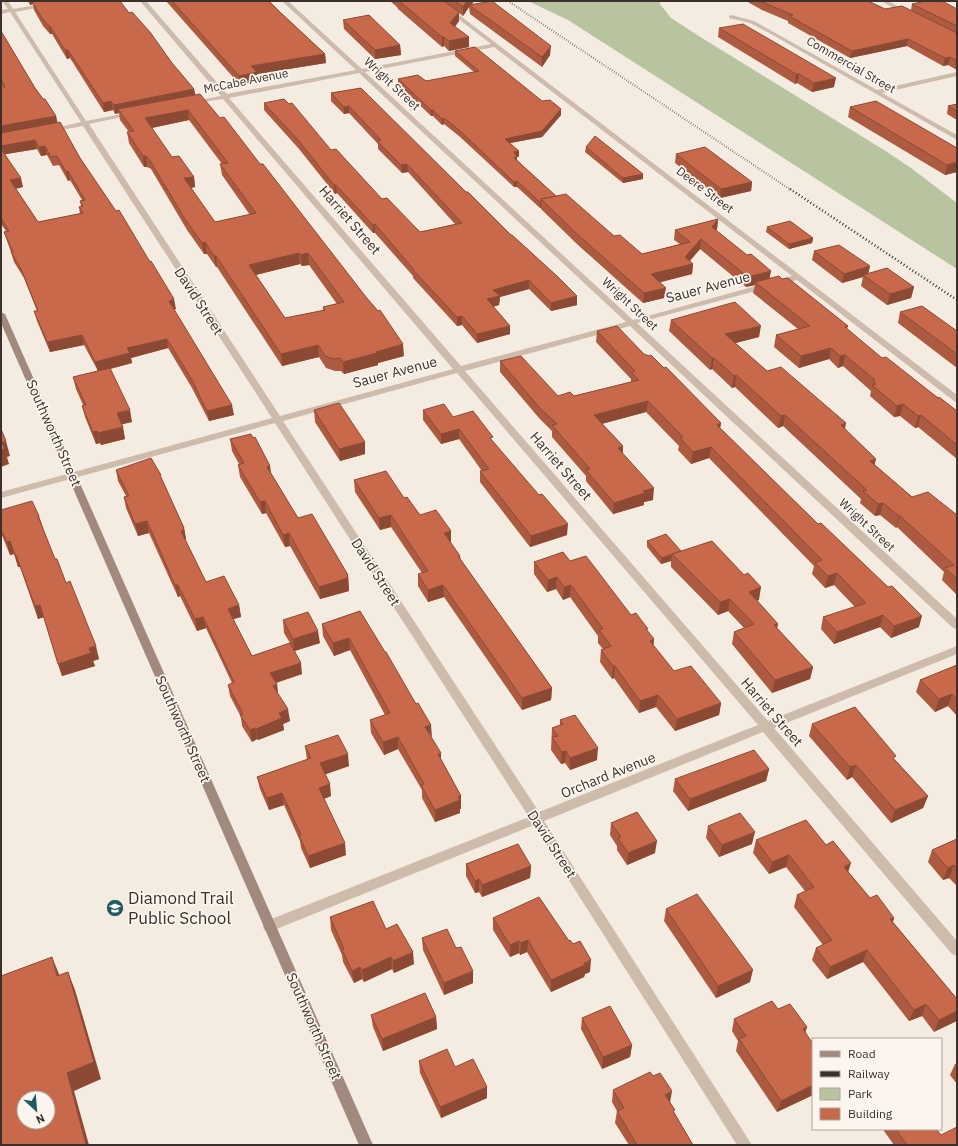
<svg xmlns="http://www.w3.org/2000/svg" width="958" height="1146" font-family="'IBM Plex Sans',sans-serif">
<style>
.green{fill:#b8c4a0}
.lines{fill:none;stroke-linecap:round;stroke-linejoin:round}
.minor{fill:#cdbbac;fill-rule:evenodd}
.secondary{fill:#a18a7d;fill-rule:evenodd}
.rail-far1{stroke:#3b302b;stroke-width:2;stroke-dasharray:0.5 2;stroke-linecap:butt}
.rail{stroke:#3b302b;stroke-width:2.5;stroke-dasharray:1 2.5;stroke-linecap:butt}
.wall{fill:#ac5a40;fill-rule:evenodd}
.shaded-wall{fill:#8c4a34}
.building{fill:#c8694b;stroke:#8c4a34;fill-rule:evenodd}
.labels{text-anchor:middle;stroke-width:3.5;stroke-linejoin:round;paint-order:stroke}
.far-street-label{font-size:12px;fill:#3b302b;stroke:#fbf5ee}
.street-label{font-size:14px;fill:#3b302b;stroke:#fbf5ee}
.near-poi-label{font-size:17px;fill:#3b302b;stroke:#fbf5ee;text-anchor:start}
</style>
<rect width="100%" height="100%" fill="#f4ebe1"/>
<polygon class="green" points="528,1 660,1 660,4 671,18 702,38 884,150 911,168 957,203 957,269 568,20"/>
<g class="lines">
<g class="minor">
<path d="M2 1H8L13 9 61 1H74L15 12 86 121 132 112 135 114 89 124 280 416 453 369 223 99 189 104V102L221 96 140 1H146L227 94 356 70 282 1H288L362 69 491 44 435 1H441L957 395V402L954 401 797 280 637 323 957 619V629L953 628 630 326 465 371 768 721 957 646V654L774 728 957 941V956L952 954 763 732 544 821 752 1145H737L534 825 274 930 269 932 264 930 263 926 264 922 529 817 275 423 1 498V492L272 418 83 126 50 132 47 130 81 122 10 12 1 14V10L8 9ZM494 47 792 276 633 320 365 72ZM359 73 626 322 461 366 229 98ZM457 373 758 725 539 812 283 421Z"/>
<polygon points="881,1 888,1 910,13 905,14"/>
<polygon points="731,15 754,21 877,90 957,72 957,76 882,93 957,135 957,140 771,34 750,23 729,18 729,16"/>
</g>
<polygon class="secondary" points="1,312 5,314 373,1145 359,1145 1,323"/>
<polyline class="rail-far1" points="508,1 791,190"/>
<polyline class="rail" points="790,189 957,300"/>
</g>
<g class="wall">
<path d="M28 1H120L129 13 194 89 195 95 404 356 378 363V365L344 374 341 371H335L326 368 319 357 282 366 217 267H216L207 254H204L187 230 151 169 147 167H144L129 143 127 132H129L120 120 119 113 115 114 113 110 104 112 70 58 67 59 52 34H50L43 26 34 10 33 4 30 5ZM189 120 222 164H220L222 175 250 215 215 222 191 188 195 187 194 177 172 157 151 128ZM300 264 302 266 309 265 337 304 323 307V311L285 318 256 275Z"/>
<polygon points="166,1 269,1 281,13 325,54 326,63 257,74 258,81 240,85"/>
<polygon points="390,1 474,1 472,4 550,55 542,67 470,14 469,7 463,16 459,13 459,21 455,27 469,37 469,47 449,51 444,46 442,47 398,9 397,7"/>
<polygon points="746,1 868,1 885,9 911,10 912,4 957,9 957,70 948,65 943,66 907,46 850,58 788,23 788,21 762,10"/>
<polygon points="343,20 400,45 401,55 375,59 344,29"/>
<polygon points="719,28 834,87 812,92 797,83 795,84 718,37"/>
<path d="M1 31 35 88 56 116 57 122 176 309 174 310 234 415 209 421 192 388 168 348 131 358 132 363 110 369 132 422 122 424 125 439 101 445 100 443 96 444 85 417 82 406 83 405 76 389 73 377 98 371 84 345 50 352 37 321 34 311H37L24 278 14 262 11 252 7 241 4 232 6 231 1 224V87H3L1 84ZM37 149 41 156 47 155 53 166 59 165 68 181 70 180 82 200 80 201 81 206 79 207 80 214 38 222 16 189 23 187 5 154Z"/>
<polygon points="455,51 542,101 561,115 542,137 510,143 519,157 517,157 517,160 556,196 614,236 642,254 680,244 674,240 675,230 718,219 717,229 716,230 770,278 782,279 848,326 847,329 882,358 957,411 957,459 918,427 915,428 900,416 894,417 870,396 871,391 843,366 838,368 829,359 799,368 774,347 776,335 798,329 753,293 755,285 746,287 700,249 690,261 693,264 692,274 659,282 664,298 643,303 578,245 541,209 541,208 540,208 517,187 514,187 459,136 444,124 442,125 433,116 431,116 398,84 398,79 426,81 474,72 455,56"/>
<polygon points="361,88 577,305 551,311 529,289 500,297 499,305 493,307 510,326 510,334 477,343 462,325 457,326 413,278 413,276 375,233 373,233 337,193 335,194 299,149 264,110 264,103 331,150 382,199 420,232 455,224 408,172 402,173 378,149 378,144 349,113 344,114 331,101 331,93"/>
<polygon points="957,104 957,120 947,114 948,106"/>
<polygon points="850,107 957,148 957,172 945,175 848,117"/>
<polygon points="586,147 643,179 623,183 585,152"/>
<polygon points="676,154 752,182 751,191 720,198 675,163"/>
<polygon points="767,227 813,238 812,243 789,249 766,232"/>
<polygon points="814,251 870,266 868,273 914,287 911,298 887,305 861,286 863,277 842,283 812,260"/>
<polygon points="900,312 957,331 957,368 898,323"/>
<polygon points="671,320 759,337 735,343 767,371 845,429 875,465 912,497 957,515 957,595 942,580 944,572 897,527 896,528 880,515 875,516 860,503 861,499 783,426 778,428 735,387 732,388 712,369 710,370 669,331"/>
<polygon points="597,331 644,354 721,423 720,428 919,627 891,638 880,627 834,644 821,629 823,617 855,607 834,585 825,588 812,574 814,566 709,458 691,464 678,450 679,446 646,412 602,424 623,446 623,454 653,500 644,502 644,505 613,514 586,481 586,476 552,437 552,431 539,418 500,372 500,361 558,396 574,396 631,382 631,379 596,342"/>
<polygon points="314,410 365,454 340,461 315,422"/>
<polygon points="423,410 453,417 493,442 567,535 530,547 480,482 480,471 482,471 459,439 441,444 423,420"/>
<polygon points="230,439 270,466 271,473 298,518 348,575 349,591 320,599 290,546 285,547 266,513 262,514 240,477 238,465 239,464 232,451"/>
<polygon points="116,470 162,480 184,528 186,539 185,540 206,582 239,605 241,617 233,619 252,656 290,643 284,633 283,620 320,643 295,651 302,674 276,683 277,684 278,694 290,721 283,724 284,730 258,740 257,739 252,742 242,726 241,717 230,696 228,685 232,683 206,628 197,631 180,596 178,597 149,533 138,536 126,508 124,497 126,496 118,481"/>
<polygon points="354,480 404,498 420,515 451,543 460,556 461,560 552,688 551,700 522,710 444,597 428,602 418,586 418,574 422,573 391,527 380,530 355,492"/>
<polygon points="1,510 43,528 42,528 55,559 66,583 99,659 93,661 95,666 62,676 44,617 38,619 20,567 18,567 14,554 10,555 1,533"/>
<polygon points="647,541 681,551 759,600 757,600 778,624 777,628 813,667 810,679 772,693 732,644 734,632 744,628 728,611 718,615 671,567 671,561 661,564 647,547"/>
<polygon points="570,561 631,615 648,632 654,639 653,645 674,671 721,703 719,715 675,731 656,707 639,713 614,678 612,679 600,662 601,650 603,649 598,643 598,636 570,597 563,600 556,589 547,592 534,574 534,562"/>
<polygon points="360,611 432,738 441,759 461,796 461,809 460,809 460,813 435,822 422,798 422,790 398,749 384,755 371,733 370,720 385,715 350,650 334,656 323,636 322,624"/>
<polygon points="957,665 957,716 948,706 935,712 916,692 920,680"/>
<polygon points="560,720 597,760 570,770 565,763 561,764 551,750 552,728 560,725"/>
<polygon points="812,724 895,760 928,796 923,808 891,823 852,777 847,780 809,736"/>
<polygon points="305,746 349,766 325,774 331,796 324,799 346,855 310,868 301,848 300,841 284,805 269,810 260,789 257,777 307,760"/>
<polygon points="769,769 766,781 688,811 673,791 675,779"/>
<polygon points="611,823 655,853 627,865 617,850 617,846 610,835"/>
<polygon points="708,826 752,844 719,857 706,838"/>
<polygon points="957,839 957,886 949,878 943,880 928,862 932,850"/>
<polygon points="756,840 826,845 870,898 894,918 893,922 957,999 934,1032 922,1016 909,1021 863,962 827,979 812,960 816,948 823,945 794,907 797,895 805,891 786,867 769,874 753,853"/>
<polygon points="466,864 531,866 530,878 482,897 479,892 475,893 466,876"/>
<polygon points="666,909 750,982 716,998 664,921"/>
<polygon points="330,917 386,929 414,964 394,973 392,969 364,982 362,979 354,983 343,962 342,955 331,930"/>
<polygon points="493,918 590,972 585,974 584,977 551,992 527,952 520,955 519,953 510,957 493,930"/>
<polygon points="422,938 456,948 473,983 444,995 423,950"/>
<polygon points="778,1009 807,1027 805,1033 813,1044 813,1095 777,1112 736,1051 738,1041 732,1031 734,1019"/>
<polygon points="371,1015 436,1017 437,1029 383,1051 373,1027"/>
<polygon points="582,1018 632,1045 630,1057 602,1069 581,1029"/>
<polygon points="419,1061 455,1067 487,1098 441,1118 420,1073"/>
<polygon points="957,1063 957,1084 950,1075 955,1064"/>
<polygon points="613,1090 670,1102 675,1114 693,1145 629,1145 615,1123 617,1111 612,1102"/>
<polygon points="884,1129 936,1129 941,1135 957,1145 894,1145 884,1131"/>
</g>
<g class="shaded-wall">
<polygon points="30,1 52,1 32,2 33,4 30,5"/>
<polygon points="467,1 474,1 471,6 469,5 469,7 463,16 463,7"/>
<polygon points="459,12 459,21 450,32 450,23"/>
<polygon points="49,26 50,26 52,34 50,34"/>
<polygon points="442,37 444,37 444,46 442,47"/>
<polygon points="469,37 469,47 449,51 449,41"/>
<polygon points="908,39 907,46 850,58 852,51"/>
<polygon points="400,45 401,55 375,59 375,50"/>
<polygon points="551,46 550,55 542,67 542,57"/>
<polygon points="65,50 68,50 70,58 67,59"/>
<polygon points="325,54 326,63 257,74 258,81 240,85 239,76 251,66"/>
<polygon points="950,57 948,65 943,66 945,58"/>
<polygon points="796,74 799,74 797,83 795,84"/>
<polygon points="836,78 834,87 812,92 814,83"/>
<polygon points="194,89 196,98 118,109 119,113 115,114 114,105"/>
<polygon points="111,101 113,110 104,112 103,103"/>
<polygon points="349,106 349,113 344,114 344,107"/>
<polygon points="561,109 561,115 542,137 505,144 505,139"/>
<polygon points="188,110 189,120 147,129 145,118"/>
<rect x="431" y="110" width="2" height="6"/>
<polygon points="56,116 58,125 1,135 1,126"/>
<polygon points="444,118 444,124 442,125 442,119"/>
<polygon points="35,140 37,149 1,155 1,146"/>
<polygon points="45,146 47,155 41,156 39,147"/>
<polygon points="519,151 519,157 517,157 517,163 514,163 514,152"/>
<polygon points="143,156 146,156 147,167 144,167"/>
<polygon points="957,162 957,172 945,175 947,165"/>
<polygon points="407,164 408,172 402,173 401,165"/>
<polygon points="68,171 70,180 68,181 66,172"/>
<polygon points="643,174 643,179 623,183 623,178"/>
<polygon points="194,177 195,187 185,189 184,178"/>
<polygon points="21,178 23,187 12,189 10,180"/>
<polygon points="517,181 517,187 514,187 514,182"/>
<polygon points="752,182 751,191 720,198 721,189"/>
<polygon points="334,185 336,185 337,193 335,194"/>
<rect x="540" y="202" width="1" height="6"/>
<polygon points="718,219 717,229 711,237 712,227"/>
<polygon points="375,224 375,233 373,233 373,225"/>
<polygon points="813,238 812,243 789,249 789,244"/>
<polygon points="701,239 700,249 685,266 693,264 692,274 650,285 651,274 685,257"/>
<polygon points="205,242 207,254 204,254 202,243"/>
<polygon points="299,253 300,264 251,276 249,265"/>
<polygon points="308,253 309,265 302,266 301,255"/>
<polygon points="214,256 216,256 217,267 216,267"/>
<polygon points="870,266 868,275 863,275 863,277 842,283 844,274"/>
<polygon points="771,271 769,281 755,282 755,285 746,287 748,277"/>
<polygon points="529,280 529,289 500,297 499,305 487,308 487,299 493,290"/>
<polygon points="914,287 911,298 887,305 890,294"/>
<polygon points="666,288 664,298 643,303 644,293"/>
<polygon points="577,296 577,305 551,311 551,303"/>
<polygon points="174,299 176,309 170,310 169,301"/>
<polygon points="462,316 462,325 457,326 457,317"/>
<polygon points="510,326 510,334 477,343 477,334"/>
<polygon points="761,326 759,337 724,346 725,334"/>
<polygon points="82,335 84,345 50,352 47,342"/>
<polygon points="167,339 168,348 131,358 132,363 98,372 95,362 127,348"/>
<polygon points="403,344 404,356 378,363 378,365 344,374 343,362"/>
<polygon points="318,345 319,357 282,366 281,354"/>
<polygon points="831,348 829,359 799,368 801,356"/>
<polygon points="845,355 843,366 838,368 840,356"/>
<polygon points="712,358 714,358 712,369 710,370"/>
<polygon points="736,375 735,387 732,388 734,376"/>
<polygon points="648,401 646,412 593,426 594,415"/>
<polygon points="903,404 900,416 894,417 897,406"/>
<polygon points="232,405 234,415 209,421 207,411"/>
<polygon points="130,410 132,422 119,425 117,413"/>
<polygon points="785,415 783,426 778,428 781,416"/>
<polygon points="921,415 918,427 915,428 918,416"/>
<polygon points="721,423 719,434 717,425"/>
<polygon points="846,423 844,435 841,425"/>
<polygon points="123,427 125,439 101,445 98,433"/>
<polygon points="459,429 459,439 441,444 441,434"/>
<polygon points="97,431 100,443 96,444 93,432"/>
<polygon points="6,441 10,456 7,457 9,464 1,467 1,450 2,442"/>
<polygon points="365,442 365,454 340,461 339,449"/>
<polygon points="623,446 622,458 618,448"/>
<polygon points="711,447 709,458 691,464 693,452"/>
<polygon points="876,459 873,471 870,461"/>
<polygon points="270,466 271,478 267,467"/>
<polygon points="654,488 653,500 644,502 644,505 613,514 614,503 643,491"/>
<polygon points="265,501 266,513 262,514 260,502"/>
<polygon points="883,503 880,515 875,516 878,504"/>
<polygon points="391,515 391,527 380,530 379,518"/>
<polygon points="38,516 39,516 43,528 41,529"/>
<polygon points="899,516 900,516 897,527 896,528"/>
<polygon points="147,521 149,533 138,536 135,524"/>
<polygon points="568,524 567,535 530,547 531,536"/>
<polygon points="183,528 184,528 186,539 185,540 181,531"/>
<polygon points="451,531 451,543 444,533"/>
<polygon points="289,533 290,546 285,547 283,535"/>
<polygon points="10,541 14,554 10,555 7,542"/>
<polygon points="15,555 16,555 20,567 18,567"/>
<polygon points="672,555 671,561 661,564 662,558"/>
<polygon points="837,573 834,585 825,588 828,576"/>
<polygon points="348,575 349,591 320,599 319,587"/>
<polygon points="557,577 556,589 547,592 548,580"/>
<polygon points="175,585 178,585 180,596 178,597"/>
<polygon points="443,585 444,597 428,602 428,590"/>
<polygon points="571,585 570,597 563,600 564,587"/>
<polygon points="761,587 759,600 747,604 749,592"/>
<polygon points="730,599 728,611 718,615 720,602"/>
<polygon points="40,605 44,617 38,619 35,606"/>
<polygon points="239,605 241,617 230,620 228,609"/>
<polygon points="883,615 880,627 834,644 837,632"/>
<polygon points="922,616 919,627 891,638 894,626"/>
<polygon points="203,617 206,628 197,631 195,619"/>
<polygon points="778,624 775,636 774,625"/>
<polygon points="318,631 320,643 294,651 293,639"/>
<polygon points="349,638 350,650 334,656 333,643"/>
<polygon points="654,639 653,652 650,641"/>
<polygon points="96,646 99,659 93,661 95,666 62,676 58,664 89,648"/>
<polygon points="301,663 302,674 272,684 270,673"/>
<polygon points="613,666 615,666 614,678 612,679"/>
<polygon points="813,667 810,679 772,693 775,680"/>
<polygon points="277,684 278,696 273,686"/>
<polygon points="552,688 551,700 522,710 522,698"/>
<polygon points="952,694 948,706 935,712 939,699"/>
<polygon points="658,695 656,707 639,713 640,701"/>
<polygon points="721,703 719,715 675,731 677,719"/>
<polygon points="288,709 290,721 283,724 284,730 258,740 256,729 279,713"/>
<polygon points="431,725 432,737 425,727"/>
<polygon points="255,728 257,739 252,742 250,730"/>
<polygon points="398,737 398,749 384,755 383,742"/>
<polygon points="598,748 597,760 570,770 570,758"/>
<polygon points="566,751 565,763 561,764 562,752"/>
<polygon points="441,753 441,765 438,754"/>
<polygon points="348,754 349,766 321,776 320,763"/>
<polygon points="856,765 852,777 847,780 850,767"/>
<polygon points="769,769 766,781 688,811 690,799"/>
<polygon points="330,784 331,796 320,800 319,788"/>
<polygon points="282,793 284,805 269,810 267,798"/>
<polygon points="461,796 461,809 460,809 460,813 435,822 435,810"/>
<polygon points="928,796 923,808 891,823 895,810"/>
<polygon points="755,832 752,844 719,857 722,845"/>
<polygon points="657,841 655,853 627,865 628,853"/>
<polygon points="345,843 346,855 310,868 308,856"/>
<polygon points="789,855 786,867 769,874 772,862"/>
<polygon points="851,863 847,876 844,867"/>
<polygon points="954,865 949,878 943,880 948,868"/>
<polygon points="531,866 530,878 482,897 482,885"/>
<polygon points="479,879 479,892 475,893 475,881"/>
<polygon points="894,918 890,930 890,919"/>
<polygon points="528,940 527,952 520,955 521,943"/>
<polygon points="519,941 519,953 510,957 510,945"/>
<polygon points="867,950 863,962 827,979 830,967"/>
<polygon points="413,952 414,964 394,973 393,961"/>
<polygon points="52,957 59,974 64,994 57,976"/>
<polygon points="391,957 392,969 364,982 362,970"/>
<polygon points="591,960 590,972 585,974 584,977 551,992 551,980"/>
<polygon points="360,967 362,979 354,983 352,971"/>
<polygon points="753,970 750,982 716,998 718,986"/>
<polygon points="473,971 473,983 444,995 444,983"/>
<polygon points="68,972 75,990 101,1079 74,1091 89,1145 86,1145 67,1073"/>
<polygon points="926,1004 922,1016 909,1021 914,1010"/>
<polygon points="957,1011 957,1021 934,1032 939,1020"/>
<polygon points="436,1017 437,1029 383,1051 382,1039"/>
<polygon points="807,1027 803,1039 803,1029"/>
<polygon points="632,1045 630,1057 602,1069 603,1057"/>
<polygon points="813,1085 813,1095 777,1112 781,1101"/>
<polygon points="487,1087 487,1098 441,1118 440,1107"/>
<polygon points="672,1091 670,1103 665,1095"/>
</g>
<g class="building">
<polygon points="37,1 120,1 129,13 132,12 150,32 172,63 194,89 114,105 111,101 103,103 68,50 65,50 50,26 49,26 42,18 32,2"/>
<polygon points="172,1 269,1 281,13 325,54 251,66 257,72 239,76"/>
<polygon points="399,1 444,1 459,12 450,23 469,37 449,41 444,37 442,37"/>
<polygon points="455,1 467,1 463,7"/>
<polygon points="492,1 551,46 542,57 469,5"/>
<polygon points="760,1 868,1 885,9 902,6 957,33 957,61 950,57 945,58 908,39 852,51 789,16 793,15"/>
<polygon points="926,1 942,1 957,9 957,26 912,4"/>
<polygon points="369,15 400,45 375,50 343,20"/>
<polygon points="743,24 836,78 814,83 799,74 796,74 719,28"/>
<polygon points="1,31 35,88 43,99 45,99 56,116 1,126 1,87 5,87 1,79"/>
<polygon points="475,47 542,101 550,100 561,109 542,131 505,139 519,151 514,152 517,157 514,158 556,196 541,199 541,202 540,202 517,181 514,182 459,130 444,118 442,119 433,110 431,110 398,79 418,75 426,81 479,71 455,51"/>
<polygon points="361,88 466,192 468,192 511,235 512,235 557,276 577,296 551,303 529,280 493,290 500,296 487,299 510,326 477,334 462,316 457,317 413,270 414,270 375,224 373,225 336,185 334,185 299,141 264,103 284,99 289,104 292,103 331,150 336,149 382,199 387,198 420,232 462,223 407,164 401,165 377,141 381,140 349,106 344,107 331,93"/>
<path d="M200 94 220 118 224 117 260 164H263L366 297 378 311 380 310 403 344 376 352 377 353 343 362 340 358 334 359 325 356 318 345 281 354 216 256H214L205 242 202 243 185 219 149 159 146 156H143L127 132 134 131 118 109ZM188 110 228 163 220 164 256 213 215 222 184 178 194 177 179 156 172 157 145 118ZM299 253 301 255 308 253 344 302 323 307 325 310 285 318 249 265Z"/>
<polygon points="876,101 957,148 957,162 947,165 850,107"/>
<polygon points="957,104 957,111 948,106"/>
<polygon points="60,122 80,158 116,211 119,210 150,262 151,261 174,299 169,301 232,405 207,411 191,378 167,339 127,348 130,353 95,362 82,335 47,342 34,311 38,311 21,269 11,252 13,252 4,232 9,231 1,218 1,149 21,178 10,180 38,222 83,213 79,207 83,206 80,201 85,200 68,171 66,172 57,156 51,157 45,146 39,147 35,140 1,146 1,133"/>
<polygon points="595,136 643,174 623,178 586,147"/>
<polygon points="705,147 752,182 721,189 676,154"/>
<polygon points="566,194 614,236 620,235 642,254 690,242 675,230 718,219 712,227 747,255 751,254 771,271 748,277 701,239 685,257 693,264 651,274 666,288 644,293 578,235 541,199"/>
<polygon points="790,221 813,238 789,244 767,227"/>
<polygon points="839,245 870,266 844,274 814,251"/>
<polygon points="887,268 914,287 890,294 863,275"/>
<polygon points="779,276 782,279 788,278 848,326 845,327 882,358 886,357 938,398 939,397 957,411 957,445 921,415 918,416 903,404 897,406 872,385 876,384 873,381 875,380 845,355 840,356 831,348 801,356 776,335 810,326 755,282"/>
<polygon points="735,302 761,326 725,334 767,371 781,367 846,423 841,425 876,459 870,461 912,497 928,492 957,515 957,579 945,568 954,565 900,516 899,516 883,503 878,504 863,491 867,490 785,415 781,416 736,375 734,376 714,358 712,358 671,320"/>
<polygon points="922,306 957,331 957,354 900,312"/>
<polygon points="617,326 644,354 649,356 651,355 664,368 666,367 721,423 717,425 818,524 821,523 888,587 892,586 922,616 894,626 883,615 837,632 823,617 866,603 837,573 828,576 815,563 822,560 711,447 693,452 680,438 683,437 648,401 594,415 623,446 618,448 654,488 643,491 645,493 614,503 586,470 590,469 552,425 557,424 539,407 500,361 521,356 558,396 570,392 574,396 639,380 631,372 635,371 597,331"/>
<polygon points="110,368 130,410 117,413 123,427 98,433 97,431 93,432 82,406 86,405 73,377"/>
<polygon points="339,403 365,442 339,449 314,410"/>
<polygon points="444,404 453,417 473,411 493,437 490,438 539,495 542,494 568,524 531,536 480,471 489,469 459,429 441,434 423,410"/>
<polygon points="1,429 6,441 2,442 5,449 1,450"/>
<polygon points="251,434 253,438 255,437 270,466 267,467 298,518 312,514 348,575 347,576 348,578 319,587 289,533 283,535 265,501 260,502 238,465 244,463 230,439"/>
<polygon points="151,458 161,475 160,475 184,528 183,528 184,531 181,531 206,582 224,576 239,605 228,609 252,656 290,643 301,663 270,673 277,684 273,686 288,709 279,713 282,718 256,729 255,728 250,730 240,715 243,714 228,685 234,682 203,617 195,619 178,585 175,585 147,521 135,524 124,497 129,496 116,470"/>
<polygon points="386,471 404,498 407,497 420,515 436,510 451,531 444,533 460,556 458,556 552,688 522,698 443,585 428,590 418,574 428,571 410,544 391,515 379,518 354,480"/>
<polygon points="32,501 39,516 38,516 55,559 57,559 66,583 70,581 96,646 89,648 91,653 58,664 40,605 35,606 16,555 15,555 10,541 7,542 1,530 1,510"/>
<polygon points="666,534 681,551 662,558 647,541"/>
<polygon points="712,541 744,575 748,573 761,587 749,592 778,624 774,625 813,667 775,680 734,632 754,624 730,599 720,602 672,554"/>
<polygon points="563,552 570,561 586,556 631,615 636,613 648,629 646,629 654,639 650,641 674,671 691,666 721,703 677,719 658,695 640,701 615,666 613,666 601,650 611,646 599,630 603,629 571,585 564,587 557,577 548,580 534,562"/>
<polygon points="360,611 385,652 386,652 416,704 418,703 431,725 425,727 441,753 438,754 461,796 458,797 460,800 435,810 421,785 424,784 398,737 383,742 370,720 390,713 349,638 333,643 322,624"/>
<polygon points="308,612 318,631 293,639 283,620"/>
<polygon points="957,665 957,699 952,694 939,699 920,680"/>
<polygon points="855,707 896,756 893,758 928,796 895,810 856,765 850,767 812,724"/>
<polygon points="575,715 598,748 570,758 566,751 562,752 552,737 558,736 552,728 563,724 560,720"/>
<polygon points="338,735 348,754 320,763 330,784 319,788 345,843 308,856 299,835 301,835 282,793 267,798 257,777 311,758 305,746"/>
<polygon points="754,750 769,769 690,799 675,779"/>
<polygon points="637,812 657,841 628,853 618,838 621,837 611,823"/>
<polygon points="740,813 755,832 722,845 708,826"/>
<polygon points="806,820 826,845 833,841 851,863 844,867 870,898 877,895 894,918 890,919 957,999 957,1011 939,1020 926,1004 914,1010 867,950 830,967 816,948 832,940 797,895 814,887 789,855 772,862 756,840"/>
<polygon points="957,839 957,869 954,865 948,868 932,850"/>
<polygon points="518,844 531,866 482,885 479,879 475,881 466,864"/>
<polygon points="697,894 753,970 718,986 666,909"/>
<polygon points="539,897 569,941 570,940 573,944 580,941 591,960 584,963 585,965 551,980 528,940 521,943 519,941 510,945 493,918"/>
<polygon points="373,901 386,929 397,924 413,952 393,961 391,957 362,970 360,967 352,971 342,950 344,949 330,917"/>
<polygon points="447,929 456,948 461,947 473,971 444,983 422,938"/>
<path d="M52 957 57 976 68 972 94 1062 67 1073 86 1145H1V976ZM24 1098H48V1122H24Z"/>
<polygon points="425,993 436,1017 382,1039 371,1015"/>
<polygon points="772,1001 778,1009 790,1004 807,1027 803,1029 813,1044 813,1085 781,1101 739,1039 746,1036 734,1019"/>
<polygon points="610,1006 632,1045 603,1057 582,1018"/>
<polygon points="447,1049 455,1067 473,1059 487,1087 440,1107 419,1061"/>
<polygon points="650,1072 653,1076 660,1073 672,1091 665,1095 675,1110 673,1111 693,1145 637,1145 617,1111 624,1108 613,1090"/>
<polygon points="957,1127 957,1145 907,1145 896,1129 936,1129 941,1135"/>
</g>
<defs>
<symbol id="school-disc" viewBox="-11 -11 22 22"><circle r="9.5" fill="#1f5a5e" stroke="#fbf5ee"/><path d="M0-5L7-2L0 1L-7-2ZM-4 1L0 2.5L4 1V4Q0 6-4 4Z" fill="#fff"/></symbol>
</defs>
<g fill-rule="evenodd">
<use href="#school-disc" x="105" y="898" width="20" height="20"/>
</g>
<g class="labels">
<g class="far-street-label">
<text transform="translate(851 65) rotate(30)" y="4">Commercial Street</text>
<text transform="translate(246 81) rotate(-11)" y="4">McCabe Avenue</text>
<text transform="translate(392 84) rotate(43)" y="4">Wright Street</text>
<text transform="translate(705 190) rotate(37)" y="4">Deere Street</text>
<text transform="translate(630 304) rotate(43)" y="4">Wright Street</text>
<text transform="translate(867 525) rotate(43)" y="4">Wright Street</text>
</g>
<g class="street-label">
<text transform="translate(350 220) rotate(49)" y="5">Harriet Street</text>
<text transform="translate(708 287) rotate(-15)" y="5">Sauer Avenue</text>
<text transform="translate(199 301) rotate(57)" y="5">David Street</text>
<text transform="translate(395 372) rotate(-15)" y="5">Sauer Avenue</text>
<text transform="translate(54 433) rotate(66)" y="5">Southworth Street</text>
<text transform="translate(561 466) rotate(49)" y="5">Harriet Street</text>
<text transform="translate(376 572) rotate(57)" y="5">David Street</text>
<text transform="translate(772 712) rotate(49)" y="5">Harriet Street</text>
<text transform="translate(183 729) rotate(66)" y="5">Southworth Street</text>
<text transform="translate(608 775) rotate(-22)" y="5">Orchard Avenue</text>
<text transform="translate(552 844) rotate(57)" y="5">David Street</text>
<text transform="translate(314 1026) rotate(66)" y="5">Southworth Street</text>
</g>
<g class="near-poi-label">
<text x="128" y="904">Diamond Trail<tspan x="128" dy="20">Public School</tspan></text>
</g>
</g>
<rect width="958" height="1146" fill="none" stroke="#3b302b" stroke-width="4"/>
<rect x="812" y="1038" width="130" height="92" fill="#fbf5ee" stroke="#aea6a0"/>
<rect x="820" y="1051" width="20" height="6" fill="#a18a7d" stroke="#aea6a0"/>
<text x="848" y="1058" font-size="12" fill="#3b302b">Road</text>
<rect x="820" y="1071" width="20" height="6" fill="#3b302b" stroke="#aea6a0"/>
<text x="848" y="1078" font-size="12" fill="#3b302b">Railway</text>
<rect x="820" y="1088" width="20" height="12" fill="#b8c4a0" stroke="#aea6a0"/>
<text x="848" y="1098" font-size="12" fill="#3b302b">Park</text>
<rect x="820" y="1108" width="20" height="12" fill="#c8694b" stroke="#aea6a0"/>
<text x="848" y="1118" font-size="12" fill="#3b302b">Building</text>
<g transform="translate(36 1110) rotate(154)"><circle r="19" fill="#fbf5ee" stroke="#aea6a0"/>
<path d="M0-3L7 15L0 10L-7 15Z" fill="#1f5a5e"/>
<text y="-6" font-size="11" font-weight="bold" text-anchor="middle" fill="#3b302b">N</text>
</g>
</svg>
